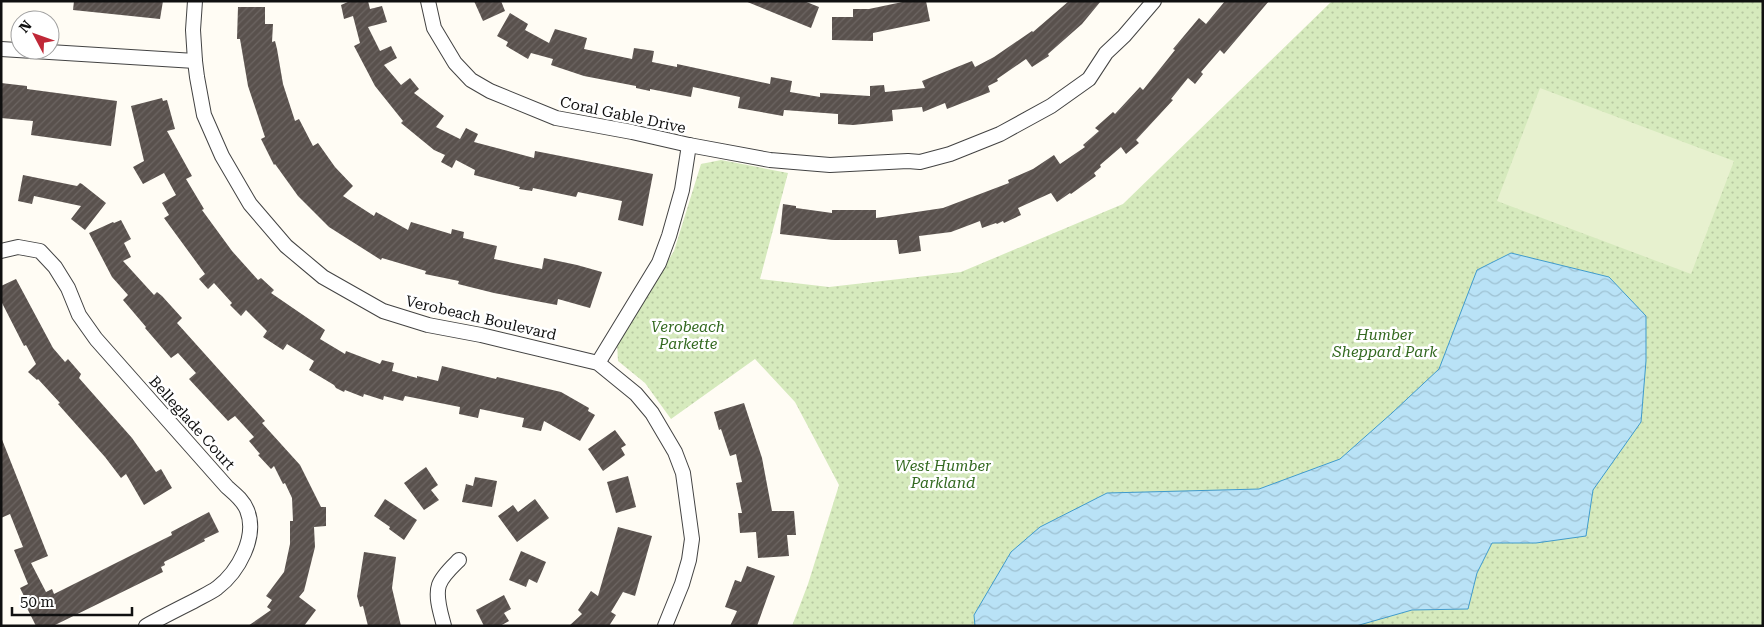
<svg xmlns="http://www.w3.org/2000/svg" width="1764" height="627" font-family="'Roboto Serif',serif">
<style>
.park{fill:url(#park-dots)}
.pitch{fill:#e7f1cf}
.water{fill:url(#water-waves);stroke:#409bcc}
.building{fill:url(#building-hatch)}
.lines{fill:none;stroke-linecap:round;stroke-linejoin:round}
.street-casing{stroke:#434343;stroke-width:16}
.street{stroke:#fff;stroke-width:14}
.labels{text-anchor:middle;stroke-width:5;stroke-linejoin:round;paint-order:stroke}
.street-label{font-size:15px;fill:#101010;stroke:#fff}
.park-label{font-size:15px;font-style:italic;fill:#336920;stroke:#fff}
</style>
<defs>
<pattern id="park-dots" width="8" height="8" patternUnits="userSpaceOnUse" patternTransform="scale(1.25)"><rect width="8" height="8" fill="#d6eabd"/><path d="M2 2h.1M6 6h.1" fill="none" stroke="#b7c8a1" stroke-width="1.8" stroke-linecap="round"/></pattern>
<pattern id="water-waves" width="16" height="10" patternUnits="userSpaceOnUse" patternTransform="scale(1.25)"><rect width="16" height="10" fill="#b9e2f6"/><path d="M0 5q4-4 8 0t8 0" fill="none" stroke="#9ec1d2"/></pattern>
<pattern id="building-hatch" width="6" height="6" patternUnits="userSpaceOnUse" patternTransform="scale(1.25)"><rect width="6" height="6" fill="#59514d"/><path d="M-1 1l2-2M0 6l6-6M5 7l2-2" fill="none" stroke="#6c6562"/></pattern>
</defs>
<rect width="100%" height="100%" fill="#fffcf4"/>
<polygon class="park" points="1332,1 1763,1 1763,626 792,626 808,584 839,485 795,402 755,359 671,419 645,383 618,361 617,343 674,251 701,164 721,160 788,173 760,279 829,287 961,272 1123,204"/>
<polygon class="pitch" points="1540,88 1734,161 1691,274 1497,201"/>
<polygon class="water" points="1511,253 1609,277 1646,316 1646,361 1641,422 1593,490 1586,536 1536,543 1492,543 1477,573 1468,609 1412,610 1356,626 975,626 974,615 1011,552 1040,527 1107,493 1259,489 1340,459 1392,413 1439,369 1477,270"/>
<g class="building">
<polygon points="74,1 163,1 160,19 73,10"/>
<polygon points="350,1 368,1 370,9 382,6 387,22 368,27 380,51 391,46 397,58 384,65 401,85 410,78 419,89 414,93 444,116 436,127 460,139 466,128 478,134 474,142 534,158 535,151 653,174 643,226 618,220 622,201 578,192 576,197 533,188 532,191 519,189 520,187 474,175 475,170 456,160 452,168 441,162 445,155 434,150 401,123 403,121 375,86 354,46 360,43 353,16 344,19 341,5"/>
<polygon points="474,1 501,1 505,11 483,21"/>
<polygon points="745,1 804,1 819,7 811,28"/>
<polygon points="907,1 926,1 930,21 873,33 873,41 832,40 832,17 853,17 853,9 869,9"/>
<polygon points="1069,1 1101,1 1082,24 1048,54 1049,56 1032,67 1026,59 997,79 998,81 988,86 990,92 947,109 945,103 923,112 922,107 892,110 893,121 853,125 838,124 838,114 784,110 783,116 738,108 740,97 693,87 691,97 650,89 650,91 636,88 636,86 584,76 551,65 553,59 531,53 528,59 506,46 508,42 497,36 510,13 528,24 525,30 549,43 555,29 587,38 584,49 632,59 634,48 654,51 652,62 677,67 677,64 770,84 771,77 792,81 790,92 820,97 820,93 870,96 870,86 884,85 885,92 925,88 922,81 972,61 975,67 994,57 1032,31 1033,32"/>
<polygon points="1225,1 1269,1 1224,54 1220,50 1201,72 1203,74 1195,84 1188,78 1171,99 1173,100 1136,140 1139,143 1126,154 1121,147 1100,165 1101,167 1094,173 1096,176 1071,194 1070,193 1057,202 1051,193 1018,208 1021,215 1004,223 1003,221 997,224 996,223 982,228 980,221 951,232 919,236 921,251 899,254 897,240 833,240 780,234 783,204 796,206 796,208 832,213 832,210 876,210 876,218 943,208 1009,183 1008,180 1033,169 1054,155 1060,164 1085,147 1083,145 1099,131 1095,128 1113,112 1115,114 1140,87 1143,90 1175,50 1173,49 1199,18 1206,24"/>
<polygon points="238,7 265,7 265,24 273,24 272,42 275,41 277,49 283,84 295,121 299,119 313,146 318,143 335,167 353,186 343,196 374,216 376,212 408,230 411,222 451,234 452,229 464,232 463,238 497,246 494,259 542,269 544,258 577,265 602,272 590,308 558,299 557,305 494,293 458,284 459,281 425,274 426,271 382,258 381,260 329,227 298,196 275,164 274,165 261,139 265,137 248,86 240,39 237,39"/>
<polygon points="1,83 27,86 27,89 117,101 111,146 31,135 33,121 1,118"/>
<polygon points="162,98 163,101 167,100 175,129 167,131 192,176 186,179 204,209 202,210 232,251 258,280 261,278 274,290 271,293 325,330 320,339 345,354 346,351 380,364 382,360 394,363 392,371 417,378 417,376 438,381 442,366 496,379 497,377 561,392 589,408 588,411 595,415 580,441 544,421 541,431 522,427 524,418 480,409 478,418 459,414 460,407 405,396 403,401 384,396 383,400 364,394 363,397 345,390 344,392 336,388 334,385 309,370 314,361 287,344 283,350 263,337 267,331 246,310 241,316 230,305 232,303 214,283 208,289 199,279 205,274 164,218 169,215 162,203 176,195 164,173 143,184 133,167 144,161 131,106"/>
<polygon points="23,175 77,186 80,183 82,184 106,203 85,230 71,219 81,206 34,196 32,204 18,201"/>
<polygon points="121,220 131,239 124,243 131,257 123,261 154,295 157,292 162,296 182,318 177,323 265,421 262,423 300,465 321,507 326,507 326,526 314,527 315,547 304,591 299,597 316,610 304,626 248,626 271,610 267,607 272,600 266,596 284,572 290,544 290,521 293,521 292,498 285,483 283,484 274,466 271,469 258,455 260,454 249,441 254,437 235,416 228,421 189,379 196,373 178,353 171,358 145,328 146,327 123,300 128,295 112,277 89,233 113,222 114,223"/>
<polygon points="16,279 53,348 65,362 68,359 81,374 79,378 132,438 156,472 161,469 172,488 144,505 126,474 121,478 105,457 58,404 60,403 38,379 37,380 28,372 36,364 26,345 24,346 1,301 1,286"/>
<polygon points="744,403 762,458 772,511 794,511 796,535 787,535 789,556 758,558 756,532 740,533 738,513 742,513 736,483 742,482 736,454 730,456 721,429 719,430 714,412"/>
<polygon points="615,430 626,445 621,448 625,455 603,471 588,449"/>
<polygon points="1,437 48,556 31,563 46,592 52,589 54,594 172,535 171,532 209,512 219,532 204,539 205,541 164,562 165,565 161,567 163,572 53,626 36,626 24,602 26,600 20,588 28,584 14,550 23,547 10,514 1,518"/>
<polygon points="426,467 438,485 431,490 439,500 424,510 404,483"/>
<polygon points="628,476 636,507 616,513 607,482"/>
<polygon points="475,477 497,481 492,507 462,502 466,484 473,486"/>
<polygon points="385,499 417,520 404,540 389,529 390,527 374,516"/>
<polygon points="535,499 549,518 517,542 498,516 513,505 518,512"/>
<polygon points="618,527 652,536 635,596 623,592 611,612 616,615 609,626 569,626 582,614 578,610 591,591 598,596"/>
<polygon points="521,551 546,562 537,583 529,579 526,587 509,580"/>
<polygon points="364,552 396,557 392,588 401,626 368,626 363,606 360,607 357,596"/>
<polygon points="747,566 775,576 757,626 730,626 737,611 725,607 735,580 741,582"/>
<polygon points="504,595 511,609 504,613 509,621 500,626 484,626 476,610"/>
</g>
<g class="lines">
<defs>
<g id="street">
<polyline points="195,1 193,30 195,61 197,77 204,115 222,156 250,204 286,246 323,277 383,311 428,325 481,335 598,363 636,394 652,413 675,452 683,473 692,539 689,560 682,584 665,626"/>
<polyline points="428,1 434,28 455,63 471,80 490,91 556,118 632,132 689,145 770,160 830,165 908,161 920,162 950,154 1000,134 1051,106 1089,79 1106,53 1124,36 1154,1"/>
<polyline points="1,49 195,61"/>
<path d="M1 251 18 247 40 251 55 267 68 288 79 315 96 339 227 487C235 494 243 500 247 510 258 537 238 572 217 588 210 593 201 597 194 601 178 609 162 617 146 626"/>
<polyline points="598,363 659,263 669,236 682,190 689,145"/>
<path d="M444 626C441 614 435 597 439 585 442 576 452 567 459 560"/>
</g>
</defs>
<use href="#street" class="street-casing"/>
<use href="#street" class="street"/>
</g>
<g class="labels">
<g class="street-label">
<text transform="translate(623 115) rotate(12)" y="5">Coral Gable Drive</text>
<text transform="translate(481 318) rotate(13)" y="5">Verobeach Boulevard</text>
<text transform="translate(192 423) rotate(48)" y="5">Belleglade Court</text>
</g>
<g class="park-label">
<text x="688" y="332">Verobeach<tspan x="688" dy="17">Parkette</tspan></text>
<text x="1385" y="340">Humber<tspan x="1385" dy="17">Sheppard Park</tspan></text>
<text x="943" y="471">West Humber<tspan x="943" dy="17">Parkland</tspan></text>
</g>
</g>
<rect width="1764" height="627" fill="none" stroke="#101010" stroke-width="5"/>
<g transform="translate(35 35) rotate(311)"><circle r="24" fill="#ffffff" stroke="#9f9f9f"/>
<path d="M0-4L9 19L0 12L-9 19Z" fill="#c02837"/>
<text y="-8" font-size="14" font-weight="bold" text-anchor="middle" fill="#101010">N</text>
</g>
<path d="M12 607v8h120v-8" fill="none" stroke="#101010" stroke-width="2.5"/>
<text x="20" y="607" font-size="15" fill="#101010" stroke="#ffffff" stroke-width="4" paint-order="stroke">50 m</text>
</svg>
